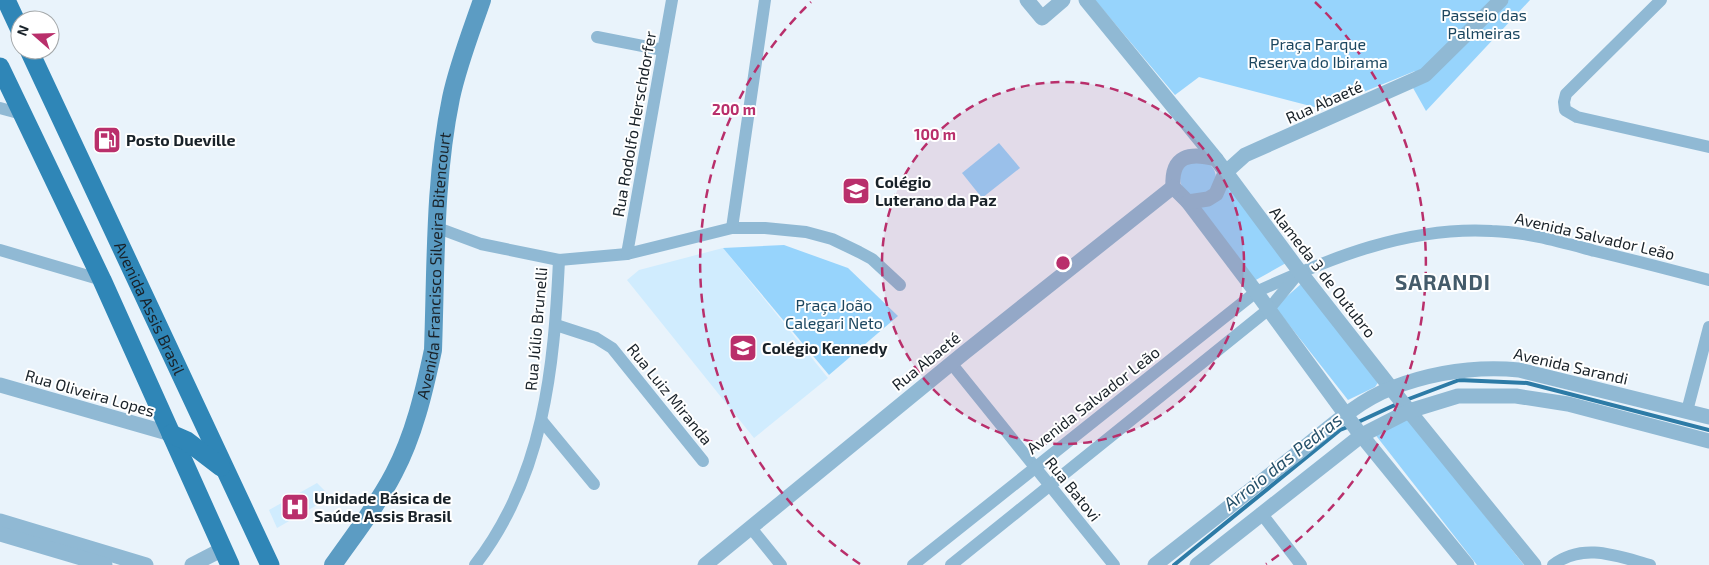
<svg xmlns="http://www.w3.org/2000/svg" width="1709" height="565" font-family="'Exo 2',sans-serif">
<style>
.built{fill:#d0ecfe}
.green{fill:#97d4fc}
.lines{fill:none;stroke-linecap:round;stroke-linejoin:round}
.stream{stroke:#2d7ba6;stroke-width:4}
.minor{stroke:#90b9d4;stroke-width:12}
.tertiary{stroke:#90b9d4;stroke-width:15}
.secondary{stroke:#5c9cc3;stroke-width:18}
.primary{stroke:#2f86b7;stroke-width:19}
.ring{fill:none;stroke:#b92f6b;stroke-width:2.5;stroke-dasharray:9 6}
.labels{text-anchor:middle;stroke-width:4;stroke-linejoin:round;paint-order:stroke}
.park-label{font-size:16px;fill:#1c4760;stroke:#fff}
.street-label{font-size:16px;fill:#192229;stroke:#fff}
.poi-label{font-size:16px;font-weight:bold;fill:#192229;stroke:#fff;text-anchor:start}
.water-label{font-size:18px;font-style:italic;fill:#26516a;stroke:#fff}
.district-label{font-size:21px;font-weight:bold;letter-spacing:1px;fill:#445b6a;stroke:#fff}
.centre{fill:#b92f6b;stroke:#fff;stroke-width:2.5}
.ring-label{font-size:15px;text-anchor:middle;font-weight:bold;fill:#b92f6b;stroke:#fff;stroke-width:4;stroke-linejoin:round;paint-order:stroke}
</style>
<rect width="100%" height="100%" fill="#e9f3fb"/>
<g class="built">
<polygon points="723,248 828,378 754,438 627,280 639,270"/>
<polygon points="317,483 331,497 277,528 269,510"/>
</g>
<g class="green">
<polygon points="1095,0 1530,0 1426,111 1408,79 1415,71 1322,109 1199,77 1175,95"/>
<polygon points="999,143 1020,168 982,198 962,173"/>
<circle cx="1198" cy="178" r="18"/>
<polygon points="1227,184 1286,263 1254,281 1198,208"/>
<polygon points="784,245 848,268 898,316 829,375 723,248"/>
<polygon points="1301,284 1379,381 1375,387 1348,400 1275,307"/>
<polygon points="1406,416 1524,565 1477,565 1374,433"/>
</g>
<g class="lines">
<g class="stream">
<polyline points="1406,400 1459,380 1527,383 1709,430"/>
<polyline points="1356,423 1397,404"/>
<polyline points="1174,565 1340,430 1350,426"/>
</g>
<g class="minor">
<polyline points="1661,0 1566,94 1564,102 1565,110 1577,117 1709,147"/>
<polyline points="597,37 663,50"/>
<polyline points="0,108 22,114"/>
<polyline points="438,228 481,244 559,260 627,254 732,228 765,228 806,232 832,239 859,252 872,259 900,285"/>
<polyline points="732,228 765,0"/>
<polyline points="0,250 102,280"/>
<polyline points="627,254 672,0"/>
<polyline points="556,325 596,338 612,348 703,461"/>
<polyline points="951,363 1114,565"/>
<polyline points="1687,411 1709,327"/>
<polyline points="542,421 594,484"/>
<polyline points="1261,513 1301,565"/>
<polyline points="751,528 781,565"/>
<path d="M475 565C544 476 554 368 559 260"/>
<path d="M913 565 1256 292C1330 258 1409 226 1492 231 1527 232 1561 242 1595 251 1633 260 1671 270 1709 280"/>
<polyline points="951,565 1269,309 1297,275"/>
<path d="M1553 565C1583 542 1617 556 1650 565"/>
</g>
<g class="tertiary">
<polyline points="1027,0 1042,18 1063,0"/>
<polyline points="1086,0 1216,159 1300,272 1409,411 1534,565"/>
<polyline points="1173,187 1188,202 1256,292 1357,430 1467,565"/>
<path d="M1173 187C1171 155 1190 152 1216 159"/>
<polyline points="1188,202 1208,199 1216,194 1225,173 1245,155 1425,75 1501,0"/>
<polyline points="0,385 171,434"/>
<polyline points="0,521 146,565"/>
<polyline points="0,534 105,565"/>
<polyline points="192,565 223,549"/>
<polyline points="705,565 964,353 1173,187"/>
<path d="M1155 565C1203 527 1251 490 1299 452 1326 430 1359 400 1392 388 1434 372 1475 366 1519 370L1709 417"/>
<polyline points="1197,565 1362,435 1409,411 1458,396 1516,396 1568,404 1709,441"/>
</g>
<path class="secondary" id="s1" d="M333 565C354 535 377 506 394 473 414 435 424 392 433 350 436 267 434 180 451 98 458 65 471 32 482 0"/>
<g class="primary">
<polyline points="6,0 20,30"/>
<path id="s2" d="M29 50 270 565"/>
<polyline points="0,67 102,280 230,565"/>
<polyline points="171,434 187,441 221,467"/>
</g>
</g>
<circle cx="1063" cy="263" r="181" fill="#b92f6b" fill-opacity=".12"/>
<g class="ring">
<circle cx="1063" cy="263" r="181"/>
<path d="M860 564A363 363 0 0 1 811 2M1315 2A363 363 0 0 1 1266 564"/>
</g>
<defs>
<symbol id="fuel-square" viewBox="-11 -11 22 22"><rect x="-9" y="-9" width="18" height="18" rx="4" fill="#b92f6b" stroke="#fff"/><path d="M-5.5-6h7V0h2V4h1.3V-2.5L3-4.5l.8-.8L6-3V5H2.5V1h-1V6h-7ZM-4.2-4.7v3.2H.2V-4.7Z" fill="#fff"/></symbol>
<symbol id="school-square" viewBox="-11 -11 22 22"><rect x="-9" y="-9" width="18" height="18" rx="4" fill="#b92f6b" stroke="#fff"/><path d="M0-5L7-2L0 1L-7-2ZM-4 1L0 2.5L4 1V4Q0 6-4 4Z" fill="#fff"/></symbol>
<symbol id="hospital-square" viewBox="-11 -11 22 22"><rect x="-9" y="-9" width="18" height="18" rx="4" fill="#b92f6b" stroke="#fff"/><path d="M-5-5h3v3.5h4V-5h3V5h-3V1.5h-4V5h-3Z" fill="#fff"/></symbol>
</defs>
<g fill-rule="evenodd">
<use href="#fuel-square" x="91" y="124" width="32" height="32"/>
<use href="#school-square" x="840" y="175" width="32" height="32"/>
<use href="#school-square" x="727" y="332" width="32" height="32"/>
<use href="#hospital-square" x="279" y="491" width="32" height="32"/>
</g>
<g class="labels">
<g class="park-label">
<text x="1484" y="21">Passeio das<tspan x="1484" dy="18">Palmeiras</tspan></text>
<text x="1318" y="50">Praça Parque<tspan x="1318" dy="18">Reserva do Ibirama</tspan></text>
<text x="834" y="311">Praça João<tspan x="834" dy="18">Calegari Neto</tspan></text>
</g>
<g class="street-label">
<text transform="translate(1324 102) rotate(-24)" y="6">Rua Abaeté</text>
<text transform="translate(634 124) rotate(-80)" y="6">Rua Rodolfo Herschdorfer</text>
<text transform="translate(1595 236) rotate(13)" y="6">Avenida Salvador Leão</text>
<text dy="6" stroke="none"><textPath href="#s1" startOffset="324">Avenida Francisco Silveira Bitencourt</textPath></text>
<text transform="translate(1323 272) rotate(52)" y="6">Alameda 3 de Outubro</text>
<text dy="6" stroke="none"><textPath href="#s2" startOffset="285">Avenida Assis Brasil</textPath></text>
<text transform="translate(536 329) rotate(-85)" y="6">Rua Júlio Brunelli</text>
<text transform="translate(926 361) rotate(-39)" y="6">Rua Abaeté</text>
<text transform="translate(1571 366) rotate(13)" y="6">Avenida Sarandi</text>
<text transform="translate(90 393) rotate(16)" y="6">Rua Oliveira Lopes</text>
<text transform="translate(670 394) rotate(51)" y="6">Rua Luiz Miranda</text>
<text transform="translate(1093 400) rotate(-38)" y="6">Avenida Salvador Leão</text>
<text transform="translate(1073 489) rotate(51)" y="6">Rua Batovi</text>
</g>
<g class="poi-label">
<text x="126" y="146">Posto Dueville</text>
<text x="875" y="188">Colégio<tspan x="875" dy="18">Luterano da Paz</tspan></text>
<text x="762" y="354">Colégio Kennedy</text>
<text x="314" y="504">Unidade Básica de<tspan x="314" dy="18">Saúde Assis Brasil</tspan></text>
</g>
<g class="water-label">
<text transform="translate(1283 462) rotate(-38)" y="6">Arroio das Pedras</text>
</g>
<g class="district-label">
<text x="1443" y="290">SARANDI</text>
</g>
</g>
<circle cx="1063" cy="263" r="8" class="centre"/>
<g class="ring-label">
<text x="734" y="115">200 m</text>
<text x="935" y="140">100 m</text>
</g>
<g transform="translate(35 35) rotate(290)"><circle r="24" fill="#ffffff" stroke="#a3a7a9"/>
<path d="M0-4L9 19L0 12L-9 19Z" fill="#b92f6b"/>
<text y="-8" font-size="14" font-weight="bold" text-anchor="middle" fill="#192229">N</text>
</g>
</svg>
